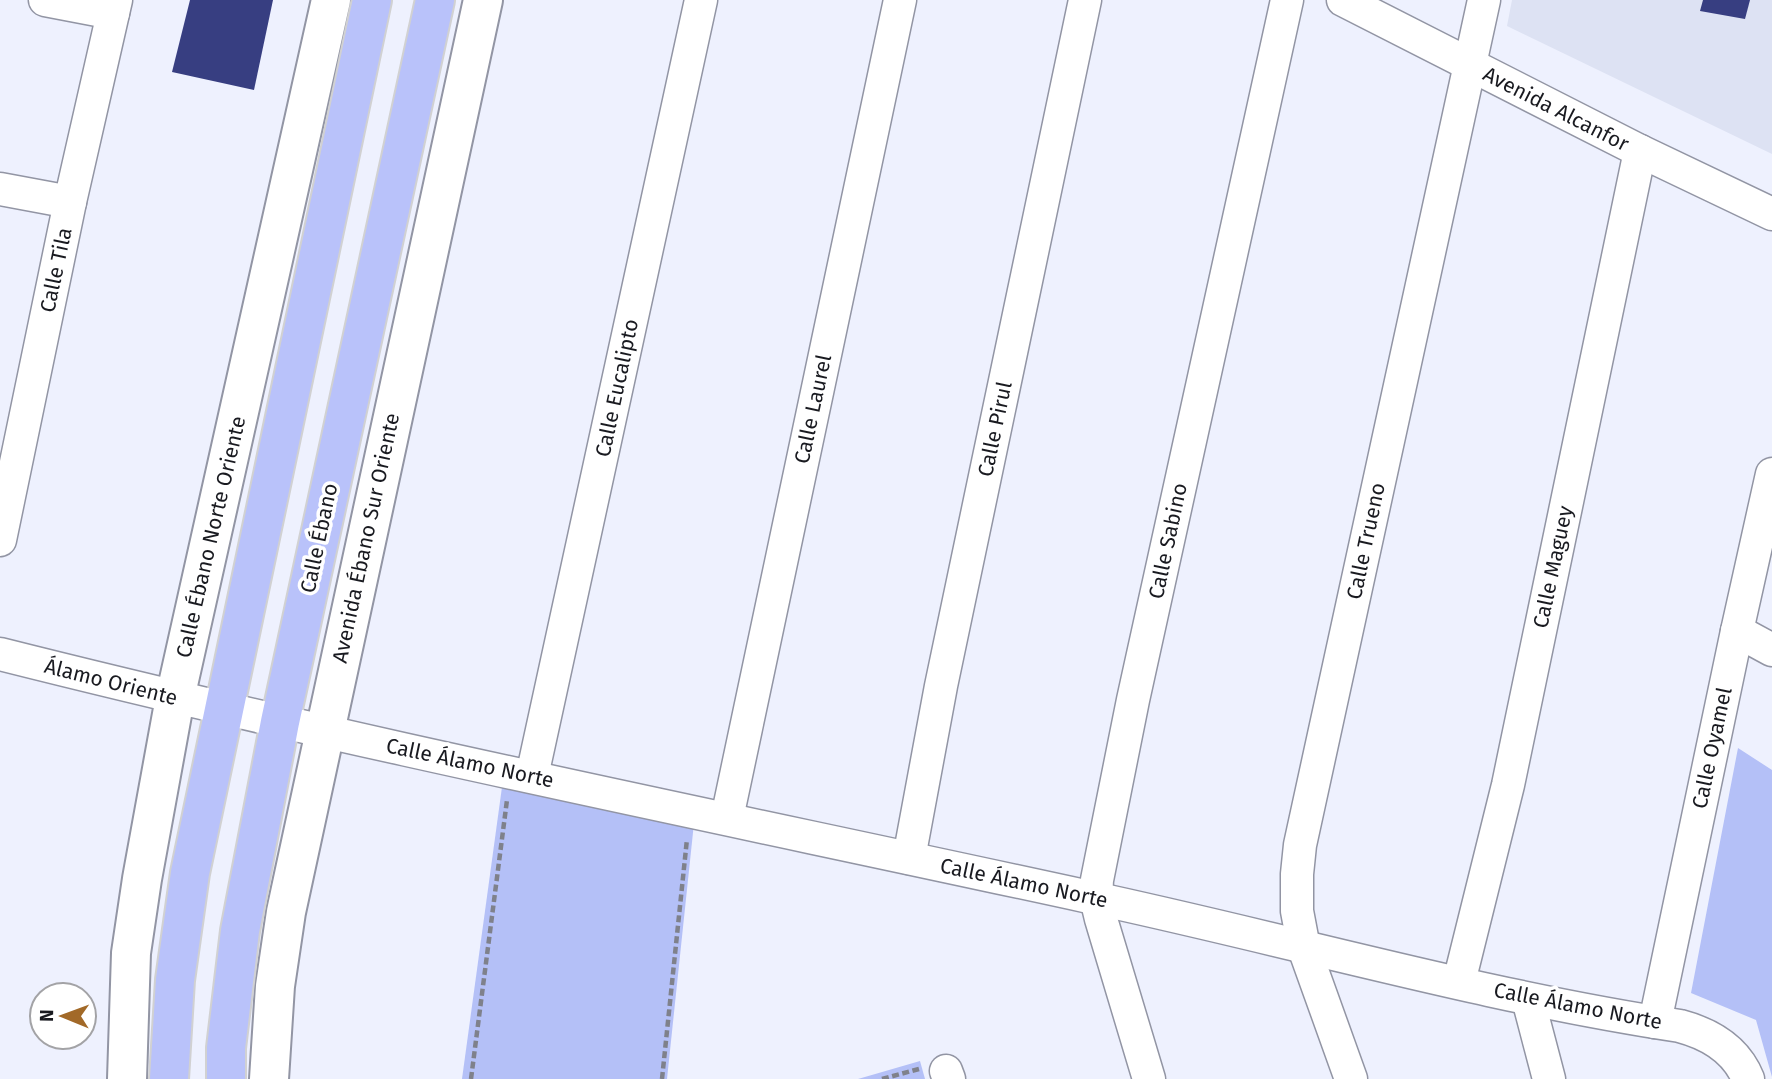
<svg xmlns="http://www.w3.org/2000/svg" width="1772" height="1079" font-family="'Fira Sans',sans-serif">
<style>
.built{fill:#dde2f3}
.green{fill:#b4c0f7}
.building{fill:#373e81}
.lines{fill:none;stroke-linecap:round;stroke-linejoin:round}
.minor-casing{stroke:#9295a4;stroke-width:35}
.tertiary-casing{stroke:#9295a4;stroke-width:42}
.primary-casing{stroke:#d1d1d2;stroke-width:42}
.path{stroke:#7f818b;stroke-width:4.5;stroke-dasharray:7 3.5;stroke-linecap:butt}
.minor{stroke:#fff;stroke-width:32}
.tertiary{stroke:#fff;stroke-width:38}
.primary{stroke:#b9c2fa;stroke-width:38}
.labels{text-anchor:middle;stroke-width:7;stroke-linejoin:round;paint-order:stroke}
.street-label{font-size:21px;fill:#191a20;stroke:#fff}
</style>
<rect width="100%" height="100%" fill="#eef1fe"/>
<polygon class="built" points="1512,0 1772,0 1772,154 1507,26"/>
<g class="green">
<polygon points="1738,748 1772,770 1772,1077 1756,1020 1691,993"/>
<polygon points="502,787 694,823 667,1079 462,1079"/>
<polygon points="920,1061 925,1079 858,1079"/>
</g>
<g class="building">
<polygon points="190,0 273,0 254,90 172,72"/>
<polygon points="1703,0 1750,0 1745,19 1700,11"/>
</g>
<g class="lines">
<defs>
<g id="minor">
<polyline points="45,0 113,13"/>
<polyline points="1343,0 1640,151 1772,214"/>
<polyline points="0,189 70,202"/>
<polyline points="0,540 70,202 116,0"/>
<polyline points="1737,631 1772,650"/>
<path d="M0 654C361 745 726 818 1089 897 1286 939 1481 996 1680 1026 1710 1034 1736 1049 1748 1079"/>
<polyline points="532,776 701,0"/>
<polyline points="727,818 900,0"/>
<polyline points="909,858 941,686 1085,0"/>
<polyline points="1459,982 1508,785 1640,151"/>
<polyline points="1528,999 1549,1079"/>
<polyline points="1655,1022 1737,631 1772,474"/>
<polyline points="946,1071 949,1079"/>
<polyline points="1149,1079 1101,919 1096,898 1097,880 1133,700 1287,0"/>
<polyline points="1351,1079 1304,948 1297,911 1297,874 1300,845 1484,0"/>
</g>
<g id="tertiary">
<polyline points="127,1079 131,953 142,879 175,698 331,0"/>
<polyline points="269,1079 275,986 286,912 483,0"/>
</g>
<g id="primary">
<polyline points="169,1079 175,980 190,873 372,0"/>
<polyline points="226,1079 226,1048 240,931 280,722 435,0"/>
</g>
</defs>
<use href="#minor" class="minor-casing"/>
<use href="#tertiary" class="tertiary-casing"/>
<use href="#primary" class="primary-casing"/>
<g class="path">
<polyline points="471,1079 507,800"/>
<polyline points="662,1079 687,839"/>
<polyline points="882,1079 919,1069"/>
</g>
<use href="#minor" class="minor"/>
<use href="#tertiary" class="tertiary"/>
<use href="#primary" class="primary"/>
</g>
<g class="labels">
<g class="street-label">
<text transform="translate(1556 109) rotate(27)" y="7">Avenida Alcanfor</text>
<text transform="translate(56 270) rotate(-78)" y="7">Calle Tila</text>
<text transform="translate(617 388) rotate(-78)" y="7">Calle Eucalipto</text>
<text transform="translate(813 409) rotate(-78)" y="7">Calle Laurel</text>
<text transform="translate(995 429) rotate(-78)" y="7">Calle Pirul</text>
<text transform="translate(211 537) rotate(-77)" y="7">Calle Ébano Norte Oriente</text>
<text transform="translate(319 538) rotate(-78)" y="7">Calle Ébano</text>
<text transform="translate(366 538) rotate(-78)" y="7">Avenida Ébano Sur Oriente</text>
<text transform="translate(1168 541) rotate(-78)" y="7">Calle Sabino</text>
<text transform="translate(1366 541) rotate(-78)" y="7">Calle Trueno</text>
<text transform="translate(1553 567) rotate(-78)" y="7">Calle Maguey</text>
<text transform="translate(111 682) rotate(14)" y="7">Álamo Oriente</text>
<text transform="translate(1712 748) rotate(-78)" y="7">Calle Oyamel</text>
<text transform="translate(470 763) rotate(12)" y="7">Calle Álamo Norte</text>
<text transform="translate(1024 883) rotate(12)" y="7">Calle Álamo Norte</text>
<text transform="translate(1578 1006) rotate(11)" y="7">Calle Álamo Norte</text>
</g>
</g>
<g transform="translate(63 1016) rotate(271)"><circle r="33" fill="#ffffff" stroke="#a3a3a6" stroke-width="2"/>
<path d="M0-5L12 26L0 18L-12 26Z" fill="#a26928"/>
<text y="-10" font-size="19" font-weight="bold" text-anchor="middle" fill="#191a20">N</text>
</g>
</svg>
